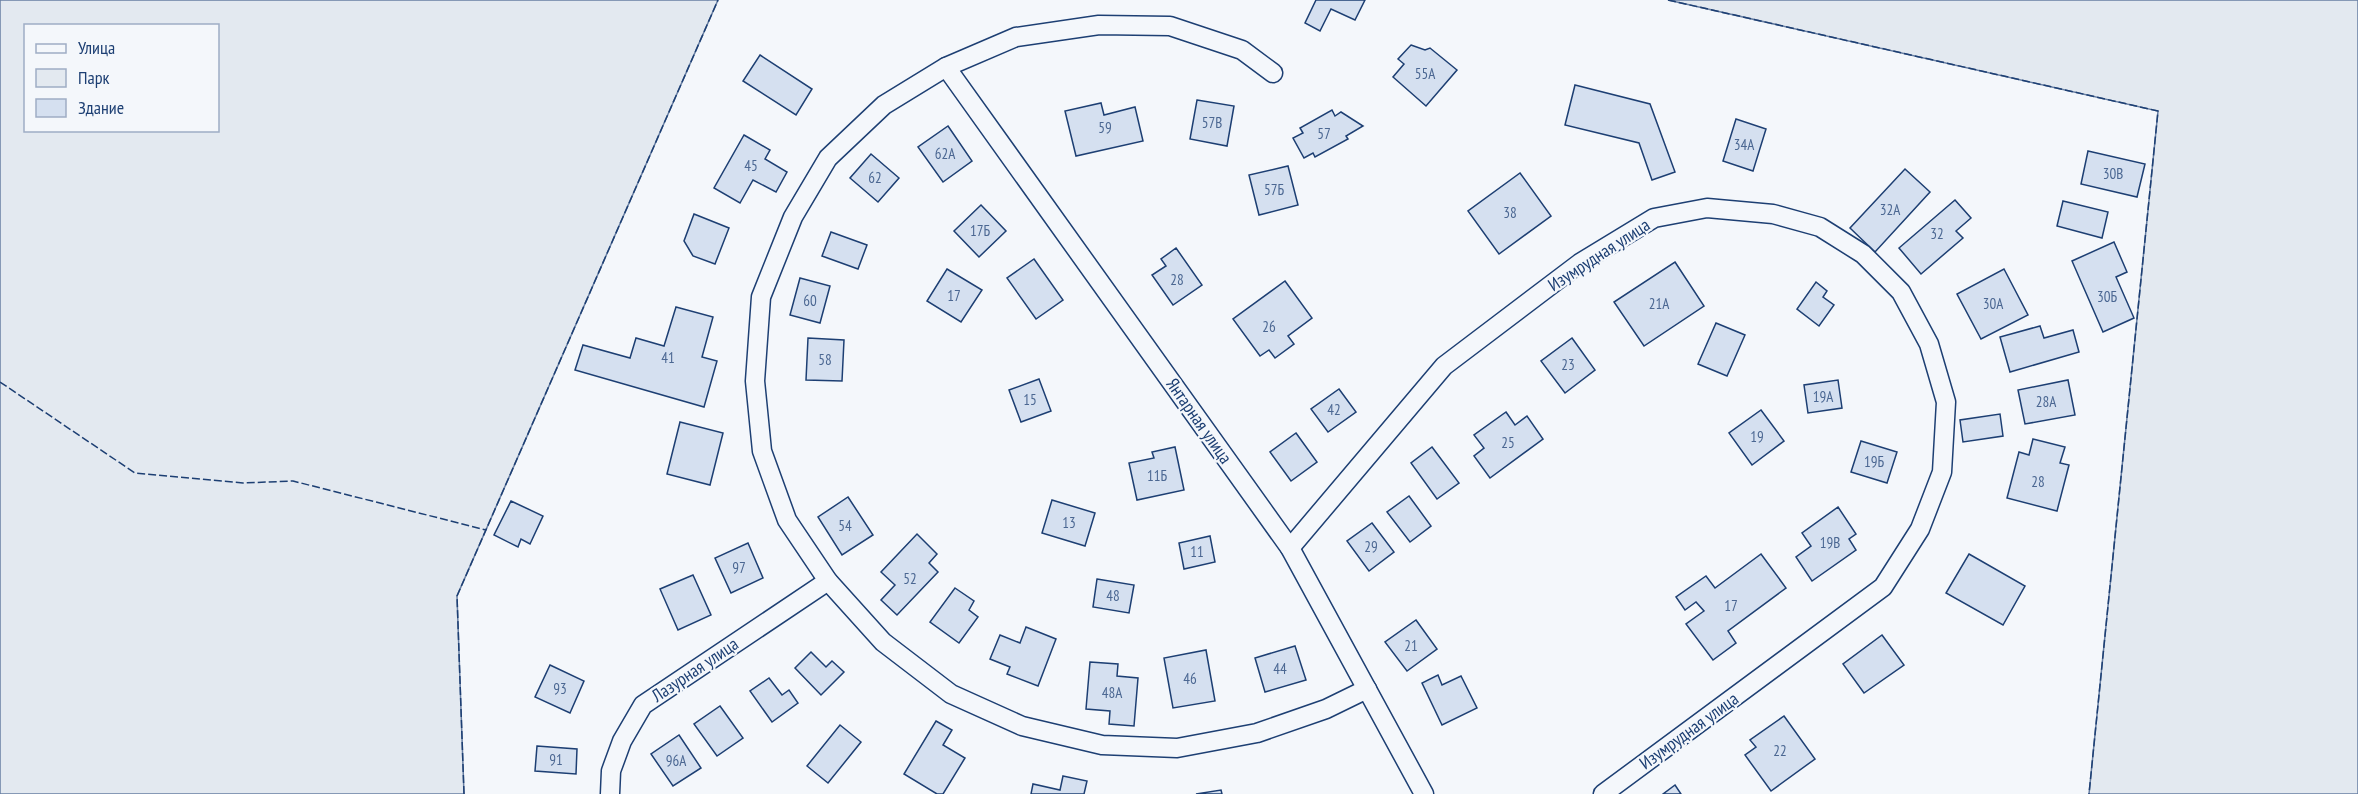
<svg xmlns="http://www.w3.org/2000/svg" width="2358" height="794" font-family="'PT Sans Narrow',sans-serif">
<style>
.green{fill:#e3e9f0;stroke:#687fa3;stroke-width:1.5;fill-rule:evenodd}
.building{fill:#d5e0f0;stroke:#1d3f73;stroke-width:1.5}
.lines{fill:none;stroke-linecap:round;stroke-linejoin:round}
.street-casing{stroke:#1d3f73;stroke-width:21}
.street{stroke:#f4f7fb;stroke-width:18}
.fence{stroke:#1d3f73;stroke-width:1.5;stroke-dasharray:8 3;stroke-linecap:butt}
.labels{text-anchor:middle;stroke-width:4.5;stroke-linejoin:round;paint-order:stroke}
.number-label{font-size:15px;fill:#4b6792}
.street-label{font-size:18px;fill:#1d3f73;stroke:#f4f7fb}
</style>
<rect width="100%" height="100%" fill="#f4f7fb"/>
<g class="green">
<path d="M0 0H718L457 596 464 794H0ZM26 26H218V130H26Z"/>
<polygon points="1668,0 2358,0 2358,794 2089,794 2158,111"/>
</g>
<g class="building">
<polygon points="1316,0 1365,0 1355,20 1331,9 1320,31 1305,23"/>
<polygon points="1411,45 1425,50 1430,48 1457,70 1426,106 1393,77 1404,64 1398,59"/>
<polygon points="760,55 812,89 796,115 743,81"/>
<polygon points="1575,85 1650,104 1675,172 1652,180 1639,143 1565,125"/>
<polygon points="1197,100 1234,106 1227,146 1190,139"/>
<polygon points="1101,103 1104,115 1135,107 1143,141 1076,156 1065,111"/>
<polygon points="1332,110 1335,116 1341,112 1363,126 1346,136 1348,139 1315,157 1313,153 1304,158 1293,138 1303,133 1300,128"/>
<polygon points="1736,119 1766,129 1753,171 1723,161"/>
<polygon points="948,126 972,161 943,182 918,147"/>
<polygon points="744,135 770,150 765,159 787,172 776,192 753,180 740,203 714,188"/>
<polygon points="2088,151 2145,164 2137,197 2081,184"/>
<polygon points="871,154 899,178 878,202 850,178"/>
<polygon points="1288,166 1298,205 1259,215 1249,175"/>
<polygon points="1905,169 1930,192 1875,252 1850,228"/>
<polygon points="1520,173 1551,216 1499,254 1468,211"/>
<polygon points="1955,200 1971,218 1956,231 1963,238 1921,274 1899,248"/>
<polygon points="2063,201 2108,212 2102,238 2057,226"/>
<polygon points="981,205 1006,231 979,257 954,231"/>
<polygon points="694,214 729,228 715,264 693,256 684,241"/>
<polygon points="831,232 867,245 858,269 822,256"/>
<polygon points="2114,242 2127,272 2116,277 2134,318 2103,332 2072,261"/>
<polygon points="1176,248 1202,285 1173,305 1152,275 1166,266 1161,259"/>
<polygon points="1034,259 1063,300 1036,319 1007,278"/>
<polygon points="1675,262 1704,306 1644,346 1614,302"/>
<polygon points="947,269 982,290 961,322 927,301"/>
<polygon points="2004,269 2028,315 1981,339 1957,294"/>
<polygon points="800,278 830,286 820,323 790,315"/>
<polygon points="1285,281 1312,318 1288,336 1294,344 1275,358 1269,350 1260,356 1233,319"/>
<polygon points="1816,282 1827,291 1823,297 1834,305 1819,326 1797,309"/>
<polygon points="676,307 713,317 702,357 717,361 704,407 575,370 583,345 630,358 636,338 664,346"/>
<polygon points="1716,323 1745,335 1727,376 1698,364"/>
<polygon points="2040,326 2044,338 2073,330 2079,352 2010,372 2000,337"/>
<polygon points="808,338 844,340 842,381 806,380"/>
<polygon points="1572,338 1595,370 1565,393 1541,361"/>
<polygon points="1039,379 1051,411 1021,422 1009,390"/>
<polygon points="1838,380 1842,408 1808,413 1804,385"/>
<polygon points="2068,380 2075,415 2025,424 2018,390"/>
<polygon points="1339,389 1356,412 1328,432 1311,409"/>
<polygon points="1761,410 1784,441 1752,465 1729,433"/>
<polygon points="1506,412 1515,425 1527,416 1543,439 1490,478 1474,456 1484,448 1474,435"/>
<polygon points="2000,414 2003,436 1963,442 1960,420"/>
<polygon points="680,422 723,433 710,485 667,474"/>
<polygon points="1296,433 1317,462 1291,481 1270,452"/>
<polygon points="2033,439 2065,447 2060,463 2069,465 2057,511 2007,498 2019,452 2029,455"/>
<polygon points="1861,441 1897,452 1887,483 1851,472"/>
<polygon points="1175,447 1184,490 1137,500 1129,463 1154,458 1152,452"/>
<polygon points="1432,447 1459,483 1437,499 1411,463"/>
<polygon points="1409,496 1431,526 1410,542 1387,512"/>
<polygon points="848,497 873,535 842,555 818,517"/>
<polygon points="1052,500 1095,513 1085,546 1042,533"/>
<polygon points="511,501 543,516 530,544 521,539 518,547 494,535"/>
<polygon points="1838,507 1856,534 1849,539 1856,550 1812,581 1796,557 1811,546 1802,533"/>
<polygon points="1372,523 1394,552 1369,571 1347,541"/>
<polygon points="917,534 937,554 929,563 938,572 897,615 881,600 895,585 881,572"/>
<polygon points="1210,536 1215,562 1184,569 1179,543"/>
<polygon points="748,543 763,578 731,593 715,558"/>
<polygon points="1761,554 1786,588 1728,631 1736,643 1713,660 1686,624 1704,611 1696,602 1685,610 1676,597 1706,576 1715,588"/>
<polygon points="1969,554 2025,586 2003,625 1946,593"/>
<polygon points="693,575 711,615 678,630 660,589"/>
<polygon points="1097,579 1134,585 1129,613 1093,607"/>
<polygon points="955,588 974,601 969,610 978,617 959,643 930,622"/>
<polygon points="1416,620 1437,649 1407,671 1385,642"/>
<polygon points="1026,627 1056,639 1038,686 1007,674 1010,667 990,659 1000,635 1020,643"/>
<polygon points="1882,635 1904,665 1864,693 1843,664"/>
<polygon points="1295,646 1306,680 1265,692 1255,658"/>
<polygon points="1206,650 1215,701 1173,708 1164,658"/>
<polygon points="811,652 826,667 832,661 844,672 821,695 795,668"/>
<polygon points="1090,662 1118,664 1117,676 1138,678 1134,726 1109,724 1110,711 1086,709"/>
<polygon points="550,665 584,681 570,713 535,697"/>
<polygon points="1438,675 1442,685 1461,676 1477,708 1442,725 1422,683"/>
<polygon points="769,678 782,695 789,690 798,703 772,722 750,691"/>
<polygon points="720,706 743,738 717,756 694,724"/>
<polygon points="1784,716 1815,759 1771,791 1745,755 1756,747 1750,740"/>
<polygon points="936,721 952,730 943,745 965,758 943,794 937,794 904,774"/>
<polygon points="840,725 861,742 828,783 807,766"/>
<polygon points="679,735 701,768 673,786 651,754"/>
<polygon points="537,746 577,749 576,774 535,771"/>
<polygon points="1063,776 1087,781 1084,794 1031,794 1033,784 1060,790"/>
<polygon points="1675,785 1681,794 1663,794"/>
<polygon points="1221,790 1222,794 1196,794"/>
</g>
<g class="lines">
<defs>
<g id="street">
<polyline points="946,67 1290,548 1424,794"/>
<polyline points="1273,73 1242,50 1170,26 1099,25 1016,37 946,67 884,105 828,158 793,217 761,297 755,381 762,451 787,520 828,581 883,642 951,694 1022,726 1102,745 1177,748 1257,733 1326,709 1367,689"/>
<polyline points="1290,548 1444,366 1580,263 1654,218 1707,208 1773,214 1820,227 1863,254 1901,292 1929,344 1946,402 1942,472 1920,529 1883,587 1603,794"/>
<polyline points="610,794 611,771 622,741 643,705 828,581"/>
</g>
</defs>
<use href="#street" class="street-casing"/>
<use href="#street" class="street"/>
<g class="fence">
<polyline points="1668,0 2158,111 2089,794"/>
<polyline points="0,382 135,473 243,483 293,481 486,530"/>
<polyline points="464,794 457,596 718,0"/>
</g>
</g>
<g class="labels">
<g class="number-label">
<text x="1425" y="79">55А</text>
<text x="1212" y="128">57В</text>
<text x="1105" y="133">59</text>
<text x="1324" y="139">57</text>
<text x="1744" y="150">34А</text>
<text x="945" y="159">62А</text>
<text x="751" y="171">45</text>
<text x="2113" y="179">30В</text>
<text x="875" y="183">62</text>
<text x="1274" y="195">57Б</text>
<text x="1890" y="215">32А</text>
<text x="1510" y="218">38</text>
<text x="980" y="236">17Б</text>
<text x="1937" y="239">32</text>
<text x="1177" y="285">28</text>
<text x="954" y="301">17</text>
<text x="2107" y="302">30Б</text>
<text x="810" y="306">60</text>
<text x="1659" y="309">21А</text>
<text x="1993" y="309">30А</text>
<text x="1269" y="332">26</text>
<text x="668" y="363">41</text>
<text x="825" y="365">58</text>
<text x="1568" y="370">23</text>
<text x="1823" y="402">19А</text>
<text x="1030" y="405">15</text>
<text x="2046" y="407">28А</text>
<text x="1334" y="415">42</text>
<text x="1757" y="442">19</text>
<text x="1508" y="448">25</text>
<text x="1874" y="467">19Б</text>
<text x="1157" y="481">11Б</text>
<text x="2038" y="487">28</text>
<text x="1069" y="528">13</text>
<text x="845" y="531">54</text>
<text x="1830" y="548">19В</text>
<text x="1371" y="552">29</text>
<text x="1197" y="557">11</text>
<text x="739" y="573">97</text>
<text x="910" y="584">52</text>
<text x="1113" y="601">48</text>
<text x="1731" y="611">17</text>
<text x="1411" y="651">21</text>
<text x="1280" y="674">44</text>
<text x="1190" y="684">46</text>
<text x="560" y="694">93</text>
<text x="1112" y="698">48А</text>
<text x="1780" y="756">22</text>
<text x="556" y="765">91</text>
<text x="676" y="766">96А</text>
</g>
<g class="street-label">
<text transform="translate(1599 255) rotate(-33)" y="6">Изумрудная улица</text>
<text transform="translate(1199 421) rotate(55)" y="6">Янтарная улица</text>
<text transform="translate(695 670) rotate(-34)" y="6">Лазурная улица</text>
<text transform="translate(1689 731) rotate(-36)" y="6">Изумрудная улица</text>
</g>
</g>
<rect x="24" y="24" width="195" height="108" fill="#f4f7fb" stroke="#9eadc5" stroke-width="1.5"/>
<rect x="36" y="44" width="30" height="9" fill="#f4f7fb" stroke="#9eadc5" stroke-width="1.5"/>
<text x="78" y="54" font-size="18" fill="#1d3f73">Улица</text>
<rect x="36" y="69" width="30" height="18" fill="#e3e9f0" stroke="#9eadc5" stroke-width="1.5"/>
<text x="78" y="84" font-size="18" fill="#1d3f73">Парк</text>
<rect x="36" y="99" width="30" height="18" fill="#d5e0f0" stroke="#9eadc5" stroke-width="1.5"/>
<text x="78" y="114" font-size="18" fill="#1d3f73">Здание</text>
</svg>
